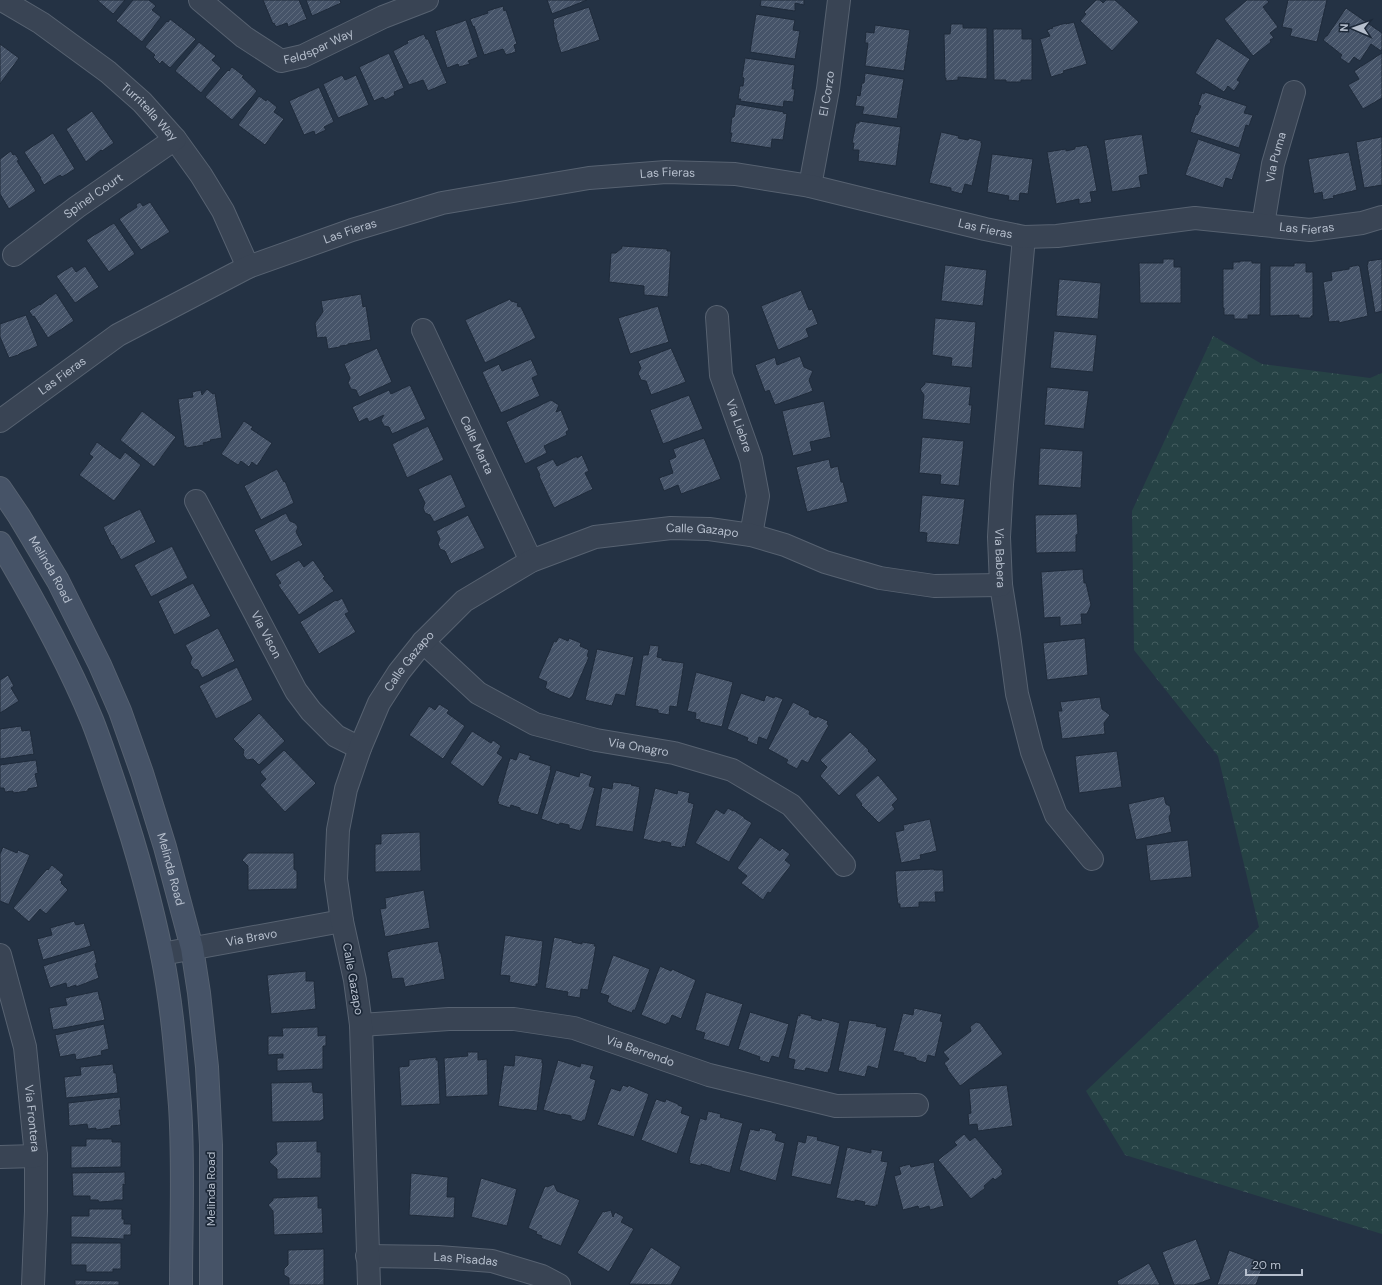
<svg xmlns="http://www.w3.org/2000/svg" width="1382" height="1285" font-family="'DM Sans',sans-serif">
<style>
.park{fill:url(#park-crowns)}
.building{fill:url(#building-hatch);stroke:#1f2b3b}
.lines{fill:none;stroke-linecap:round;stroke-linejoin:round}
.minor-casing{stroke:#576271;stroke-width:24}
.secondary-casing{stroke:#576271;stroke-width:24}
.minor{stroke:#394454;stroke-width:22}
.secondary{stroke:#465367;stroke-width:22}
.labels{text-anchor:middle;stroke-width:3.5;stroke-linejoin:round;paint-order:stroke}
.street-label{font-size:12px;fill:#b6bfcd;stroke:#1d2939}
</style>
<defs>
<pattern id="park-crowns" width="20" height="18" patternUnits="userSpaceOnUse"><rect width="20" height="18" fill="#264245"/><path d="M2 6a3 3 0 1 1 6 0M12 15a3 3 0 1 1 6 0" fill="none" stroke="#435c5f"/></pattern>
<pattern id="building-hatch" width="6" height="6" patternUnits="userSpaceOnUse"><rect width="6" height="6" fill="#465469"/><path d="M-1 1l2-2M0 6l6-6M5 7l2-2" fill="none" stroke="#5e6b7d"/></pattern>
</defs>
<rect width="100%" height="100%" fill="#243244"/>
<polygon class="park" points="1213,336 1262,364 1370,378 1382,373 1382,1234 1125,1155 1086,1091 1259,927 1218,756 1134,650 1132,511"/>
<g class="building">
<polygon points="97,0 125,0 113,14"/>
<polygon points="133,0 149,0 156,6 152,10 161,17 142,42 116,21"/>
<polygon points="263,0 299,0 307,19 288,27 287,23 276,27 274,23 273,24"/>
<polygon points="306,0 340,0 341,3 312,16"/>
<polygon points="547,0 587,0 552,14"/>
<polygon points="761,0 804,0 804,5 795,3 795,11 760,6"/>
<polygon points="1096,0 1100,0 1103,3 1106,0 1115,0 1139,22 1112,51 1080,21 1086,14 1084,12"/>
<polygon points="1247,0 1267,0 1269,2 1263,7 1278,27 1270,33 1274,38 1270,40 1271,42 1253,56 1224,19"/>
<polygon points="1288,0 1327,0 1317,42 1290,36 1292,29 1282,27"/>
<polygon points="503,6 504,11 506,10 517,44 514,45 516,52 506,55 503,49 484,55 474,26 473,27 470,19 488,13 487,11"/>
<polygon points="589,7 600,40 561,53 556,37 557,37 553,24 554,24 553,19"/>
<polygon points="1346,8 1382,33 1382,49 1381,51 1371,44 1360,61 1354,57 1349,64 1340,58 1342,55 1323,40 1326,36 1327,36"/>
<polygon points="756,14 795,20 793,30 800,31 795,59 750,52"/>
<polygon points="170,19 196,39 170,68 162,61 160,64 153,57 155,55 145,47 167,21 168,22"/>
<polygon points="466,20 478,57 468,61 470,64 459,67 458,64 447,68 435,31"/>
<polygon points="1074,22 1087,64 1063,71 1064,73 1051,77 1040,39 1050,36 1047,30 1053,28 1052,27 1066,23 1066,24"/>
<polygon points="951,24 963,24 963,28 987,28 987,79 958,77 958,80 946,81 946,78 945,78 944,34 950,34"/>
<polygon points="875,25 910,30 904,71 865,66 868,43 865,43 866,32 874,33"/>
<polygon points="993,29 1022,29 1022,39 1032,39 1032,80 1021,80 1021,82 1006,82 1006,80 994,80"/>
<polygon points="424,34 426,39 428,39 447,83 428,91 423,80 409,85 393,51 408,43 407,41"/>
<polygon points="1217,38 1250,59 1237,80 1240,82 1234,91 1228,86 1224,92 1195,73"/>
<polygon points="199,42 216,56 212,60 221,68 201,93 175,71"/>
<polygon points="0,44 19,58 0,84"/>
<polygon points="389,53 404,88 394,92 395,95 385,100 383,97 374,101 359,67"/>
<polygon points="1382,53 1382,98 1363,109 1348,85 1359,79 1354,71"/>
<polygon points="745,58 795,65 792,89 795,89 793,102 784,101 783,107 740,101 741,99 738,99 740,86 743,86 744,78 742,77"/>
<polygon points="232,67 244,76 242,77 257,91 232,120 205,97 228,70 229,71"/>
<polygon points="865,73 904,79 897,119 862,114 864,107 855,106 857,95 860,96 862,83 864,83"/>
<polygon points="342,75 345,80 356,75 369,105 338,118 323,84"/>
<polygon points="319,87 334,122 324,127 326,130 315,135 314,131 304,135 289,101"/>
<polygon points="1205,92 1247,106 1244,113 1253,115 1249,126 1246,125 1239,148 1190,132 1196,114 1197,115 1201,106 1198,105 1202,93 1204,94"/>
<polygon points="259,96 266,101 267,99 277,107 274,112 284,119 265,145 238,125"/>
<polygon points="736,104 784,112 783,113 787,114 783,140 772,139 771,148 730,142 732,133 730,133 732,117 734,117"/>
<polygon points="92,111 114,143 102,151 101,150 86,162 66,129"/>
<polygon points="859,121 901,127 896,166 858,161 859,150 853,150 854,143 852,143 856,123 859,123"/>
<polygon points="941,132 959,136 958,138 968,140 969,138 981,141 981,143 982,143 972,186 965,184 962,194 951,191 951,188 929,183"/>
<polygon points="53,133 75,169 62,177 60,175 44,185 40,178 41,178 24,152"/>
<polygon points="1142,134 1148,174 1139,176 1141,187 1112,192 1104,140"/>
<polygon points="1381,137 1382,137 1382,185 1364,188 1356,142"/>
<polygon points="1198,139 1241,154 1232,180 1226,178 1223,188 1185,175"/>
<polygon points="1087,145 1088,148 1089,148 1097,191 1090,192 1092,202 1079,204 1079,199 1056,204 1047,152 1066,149 1066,151 1075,149 1075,147"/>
<polygon points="11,151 13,155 15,154 19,160 17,161 36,191 9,209 0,194 0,159"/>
<polygon points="1349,152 1357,190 1333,196 1334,198 1323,200 1322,192 1314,194 1308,159"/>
<polygon points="992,154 1033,159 1028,194 1020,193 1019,201 1008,200 1009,196 987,192"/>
<polygon points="140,202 143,206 150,202 170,232 141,250 119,219 137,207 136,205"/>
<polygon points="114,223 135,254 109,272 86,240"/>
<polygon points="622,246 667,249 667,251 671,251 668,297 644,295 644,286 609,282 611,253 616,253 622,248"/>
<polygon points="1163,259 1174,259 1174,267 1181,267 1181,303 1140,303 1139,263 1163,263"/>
<polygon points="1382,259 1382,311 1375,313 1367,265 1368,264 1368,261"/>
<polygon points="1240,261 1252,261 1252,263 1261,263 1260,315 1248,315 1248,319 1234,319 1234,315 1224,315 1224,308 1223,308 1223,269 1233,269 1233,262 1240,262"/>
<polygon points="1294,263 1306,263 1306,272 1313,272 1313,316 1311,316 1311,318 1299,318 1299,315 1270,316 1270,266 1294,266"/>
<polygon points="945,265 987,270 983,306 941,301"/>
<polygon points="1358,265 1360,267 1368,316 1339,323 1339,321 1329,322 1323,282 1332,280 1331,272 1349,269 1349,267"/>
<polygon points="72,266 76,272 85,266 99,287 75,303 56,276"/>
<polygon points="1059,279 1101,283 1098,319 1056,316"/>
<polygon points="801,290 809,310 812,309 818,324 806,329 809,337 778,350 761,306"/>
<polygon points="56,293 74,321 48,338 34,316 33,317 29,311 40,304 40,305"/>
<polygon points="361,294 363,307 366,306 371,340 348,344 348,345 340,346 340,347 328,349 326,337 317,338 315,323 323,312 321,301"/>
<polygon points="510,299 511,301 518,303 517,306 521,307 536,338 485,363 465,320"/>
<polygon points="658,306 669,342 630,354 618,318"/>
<polygon points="26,315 38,346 19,354 18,355 9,358 0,337 0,324"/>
<polygon points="935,318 976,322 972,368 951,366 952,358 932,355"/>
<polygon points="1054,331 1097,335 1093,372 1050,368"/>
<polygon points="377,348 392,382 359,397 356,390 351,389 348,383 350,378 344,364"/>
<polygon points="671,348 686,382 651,395 646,381 641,380 638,373 641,368 638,361"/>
<polygon points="800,356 804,367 813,371 809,380 813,391 775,405 769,390 765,392 755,365 775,357 777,365"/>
<polygon points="531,359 538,375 532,378 540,396 501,413 482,372 499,364 502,371"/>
<polygon points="925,382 971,387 969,405 972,405 970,424 922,419 924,395 920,389 925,384"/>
<polygon points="410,385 426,419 392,434 389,427 384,426 381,420 384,415 369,422 367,418 359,422 352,407 389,390 391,394"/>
<polygon points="1047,387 1089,391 1084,429 1044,425"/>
<polygon points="207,389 213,394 215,393 222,438 210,440 211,441 203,443 204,445 186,448 186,446 184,446 178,399 193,397 192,392 201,390 202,395"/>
<polygon points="689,395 703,429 663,444 650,410"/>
<polygon points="551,400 559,405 556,412 561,410 569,430 566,432 567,435 544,446 547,453 525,464 506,422"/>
<polygon points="824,401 831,437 810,442 812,451 793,456 782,411"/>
<polygon points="142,411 176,437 154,467 120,440"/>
<polygon points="244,421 253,427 251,429 272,443 257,466 252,462 249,467 241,461 238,465 221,454"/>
<polygon points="428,426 444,460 407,478 392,444"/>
<polygon points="922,437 964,441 959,486 940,484 941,475 919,473"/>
<polygon points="704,438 721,479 681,494 678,485 664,491 659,478 673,473 669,460 676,457 673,449"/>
<polygon points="97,442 120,459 125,452 141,465 114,501 79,475 93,457 89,454"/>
<polygon points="1040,448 1083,451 1081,488 1038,485"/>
<polygon points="582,455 589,471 585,473 593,489 554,508 539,476 540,475 536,467 553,459 557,466 577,456 577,458"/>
<polygon points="829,459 831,468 838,466 841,482 843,482 848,502 807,512 796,467"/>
<polygon points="277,469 284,482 285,481 294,503 261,520 244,486"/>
<polygon points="451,474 466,507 434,522 430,515 425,513 423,508 425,503 418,489"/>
<polygon points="922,495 965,499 959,545 926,542 927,533 919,532"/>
<polygon points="140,509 156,542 121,560 113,545 112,546 103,527"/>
<polygon points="286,513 290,521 295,523 298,527 296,532 303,545 271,562 254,530"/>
<polygon points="1077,514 1078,534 1076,535 1076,552 1036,553 1035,515"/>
<polygon points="468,515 485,548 451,564 445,551 440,549 438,544 440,539 436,531"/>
<polygon points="172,546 188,578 151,597 134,565"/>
<polygon points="299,560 304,567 313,560 325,577 323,578 334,591 299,615 278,585 281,583 275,574"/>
<polygon points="1083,569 1084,583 1086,583 1091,605 1087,614 1081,614 1082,624 1060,626 1060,617 1044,618 1041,572"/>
<polygon points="193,583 211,616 174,635 158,601"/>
<polygon points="342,598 349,612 345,614 356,632 319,654 300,622 336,600 337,601"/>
<polygon points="218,628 235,661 202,678 198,670 194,669 190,663 192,658 185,645"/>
<polygon points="559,637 568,641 569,638 581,643 580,646 589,650 587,656 589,657 572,697 571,697 570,699 549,691 549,690 545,688 547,682 538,678 554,641 556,642"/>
<polygon points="1085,638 1088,675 1047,680 1043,643"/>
<polygon points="650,645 659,646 657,657 662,658 662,660 684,663 677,707 670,706 669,715 658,713 658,710 635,706 643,655 648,655"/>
<polygon points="597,649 634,657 625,696 616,694 612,706 585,700"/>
<polygon points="237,667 253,700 216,719 199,686"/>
<polygon points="696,672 733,682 722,727 700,722 700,720 695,719 696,713 687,711"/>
<polygon points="8,675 14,686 11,688 19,701 0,713 0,680"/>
<polygon points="741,693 764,701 766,695 774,698 775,696 783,699 767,740 759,737 757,745 747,741 748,738 727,729"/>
<polygon points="1100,697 1102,709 1110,715 1104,723 1105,734 1062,739 1058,711 1062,711 1060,702"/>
<polygon points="793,702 810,711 809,714 816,718 817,716 828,721 827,724 829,725 808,763 802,760 797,769 786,763 788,760 768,749"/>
<polygon points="439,704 449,710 447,713 465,726 443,759 409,735 429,706 435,710"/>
<polygon points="259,713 285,741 259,765 253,759 247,760 243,755 244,750 233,739"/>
<polygon points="21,726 22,731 30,730 34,754 0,759 0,729"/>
<polygon points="472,731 491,743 493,740 501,746 497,753 503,757 483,787 450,763"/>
<polygon points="850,732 869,750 868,751 877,760 839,796 820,776 827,767 820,760"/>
<polygon points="284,750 316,783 285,812 260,785 266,779 260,772"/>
<polygon points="1117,751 1122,787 1079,793 1075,756"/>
<polygon points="519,752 531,756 529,759 551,766 550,770 551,770 538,815 520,810 520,808 511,805 510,808 498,804 499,802 497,802 510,758 516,760"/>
<polygon points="36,760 38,773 35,774 38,787 28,789 28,791 13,793 13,791 5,792 4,788 0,788 0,765"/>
<polygon points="556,770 579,777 580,772 592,776 589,786 595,788 582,829 581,829 580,831 569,828 569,825 560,823 559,825 541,819"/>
<polygon points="878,775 898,799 892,805 895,809 879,823 861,805 862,804 855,795"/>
<polygon points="613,782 632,784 631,785 640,787 639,789 640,789 633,832 595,826 602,787 612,789"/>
<polygon points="655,788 677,794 678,790 690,793 688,802 694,804 685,847 683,846 682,848 670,846 671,843 662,841 661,843 643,839"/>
<polygon points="1164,796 1166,804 1170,806 1171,813 1169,817 1172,832 1136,840 1128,804"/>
<polygon points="728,808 733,811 733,810 744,817 744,818 752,823 729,862 695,843 716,809 724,814"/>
<polygon points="930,819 937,851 920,855 921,859 901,863 895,832 904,830 903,825"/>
<polygon points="420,832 421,871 375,872 375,844 381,844 381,834"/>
<polygon points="760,837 780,851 782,848 790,854 785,860 791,865 770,893 768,892 763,900 741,883 747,876 737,868"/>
<polygon points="1188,840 1192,877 1150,881 1146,845"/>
<polygon points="3,847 17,853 18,850 30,855 9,904 7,904 0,901 0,854"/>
<polygon points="248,853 294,853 294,869 297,871 297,889 248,890 248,866 242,860"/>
<polygon points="52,865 64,875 60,880 62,882 61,883 68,890 46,914 40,909 29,922 13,908 47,869 48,870"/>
<polygon points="934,869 934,870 943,870 944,892 935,892 936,902 919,902 919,907 900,908 900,904 898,904 897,897 895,871"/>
<polygon points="424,890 430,928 385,937 380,909 386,908 385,898"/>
<polygon points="74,921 76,925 84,923 91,946 43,960 37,939 52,935 50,928"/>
<polygon points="505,935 543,941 538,984 536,984 536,987 509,982 510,976 500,975"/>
<polygon points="554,937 573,941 572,942 582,944 582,942 595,944 594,946 596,946 588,990 581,989 580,998 567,996 568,992 545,988"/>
<polygon points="438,941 440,953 441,953 445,979 405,987 403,978 392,979 387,952 390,951 390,950"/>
<polygon points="94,950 97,963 95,964 99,978 76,987 76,985 67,988 66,983 50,988 43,966"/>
<polygon points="613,955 650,969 635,1010 633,1010 632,1013 611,1005 611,1004 607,1002 609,996 600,993"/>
<polygon points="660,966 671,971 672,969 696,980 681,1019 672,1015 669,1023 667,1023 666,1025 641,1015"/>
<polygon points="306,971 306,981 314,981 316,1009 271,1014 267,975"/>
<polygon points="98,991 100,1000 101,1000 105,1020 53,1030 49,1008 67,1005 65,998"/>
<polygon points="706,992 743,1004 729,1047 703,1039 705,1033 695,1030"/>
<polygon points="914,1008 942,1014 940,1021 943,1022 935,1057 928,1055 926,1063 916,1060 916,1058 903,1055 904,1053 893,1051 903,1013 913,1015"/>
<polygon points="750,1012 789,1024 779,1058 772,1056 769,1063 759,1060 760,1057 738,1049"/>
<polygon points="800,1013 812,1016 811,1018 821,1021 822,1018 840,1023 830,1069 829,1069 828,1073 806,1068 805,1071 793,1069 795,1060 788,1058 798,1015 800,1016"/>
<polygon points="849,1020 877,1024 876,1026 887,1028 878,1069 868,1066 865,1077 838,1071"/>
<polygon points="976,1022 980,1023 1003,1054 960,1086 947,1069 948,1069 944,1063 949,1059 943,1052 971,1031 970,1027"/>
<polygon points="104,1024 109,1049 101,1051 102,1055 76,1060 75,1054 60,1057 55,1035"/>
<polygon points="318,1027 318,1036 326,1035 326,1046 323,1046 323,1069 277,1071 277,1058 283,1058 283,1054 268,1055 268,1036 283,1036 282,1028"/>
<polygon points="467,1052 478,1052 478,1060 487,1059 488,1095 446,1097 444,1058 468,1056"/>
<polygon points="515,1055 542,1059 542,1063 543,1063 537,1111 524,1109 524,1110 498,1106 504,1065 514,1066"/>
<polygon points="436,1057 436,1060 438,1060 440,1104 401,1106 399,1067 409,1066 409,1060"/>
<polygon points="558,1060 580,1067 581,1063 594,1066 590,1078 596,1080 585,1120 583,1120 582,1122 571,1119 571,1116 562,1114 561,1115 543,1110"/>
<polygon points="113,1064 114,1073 116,1073 118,1093 66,1098 64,1077 81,1075 80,1067"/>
<polygon points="312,1082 313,1092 323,1093 324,1119 320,1121 272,1122 271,1083"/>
<polygon points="623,1085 628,1087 628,1085 649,1094 634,1137 597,1125 611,1088 620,1091"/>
<polygon points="1007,1085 1013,1126 978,1131 977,1124 969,1125 968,1114 971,1113 969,1089"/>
<polygon points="120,1097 121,1110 119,1110 121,1125 111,1126 111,1128 96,1130 96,1128 88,1129 87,1124 70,1126 69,1125 68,1103"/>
<polygon points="656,1099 665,1102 666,1099 678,1104 678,1105 683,1107 681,1113 690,1116 677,1154 641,1140"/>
<polygon points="708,1111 721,1114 720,1117 743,1123 730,1173 712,1168 712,1167 701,1164 701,1166 689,1163 690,1161 689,1160 700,1118 706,1120"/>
<polygon points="760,1128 773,1131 772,1132 777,1134 775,1140 785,1143 776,1181 739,1170 750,1129 759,1131"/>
<polygon points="964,1134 970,1141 975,1137 1003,1170 1001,1171 1003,1174 995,1180 993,1178 984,1186 985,1188 971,1199 938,1160 957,1145 954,1142"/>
<polygon points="807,1135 818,1137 817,1140 840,1146 831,1185 791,1176 798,1141 805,1143"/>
<polygon points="86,1139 112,1139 112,1142 121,1142 121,1167 71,1168 71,1146 86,1146"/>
<polygon points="317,1141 317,1152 321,1152 321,1178 277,1179 277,1169 269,1162 277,1154 276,1142"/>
<polygon points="847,1147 871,1153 871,1149 883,1151 881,1161 888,1162 878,1205 876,1205 876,1207 864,1205 865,1202 855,1200 855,1202 836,1198"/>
<polygon points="934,1162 935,1167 934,1167 944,1206 930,1210 929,1206 919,1209 918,1206 903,1210 894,1176 901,1174 899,1167 910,1164 911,1167"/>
<polygon points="125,1172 125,1185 123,1184 123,1200 114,1200 114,1201 99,1202 98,1200 90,1200 90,1196 73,1196 72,1173"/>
<polygon points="411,1173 448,1177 447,1197 455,1197 454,1218 409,1215"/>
<polygon points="481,1178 517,1189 507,1226 471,1217"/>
<polygon points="554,1184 557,1191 580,1200 561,1246 541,1238 542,1236 536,1234 537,1232 528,1228 545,1186 547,1187"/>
<polygon points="318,1196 318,1208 322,1208 323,1233 274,1235 273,1211 268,1205 273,1200 273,1198"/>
<polygon points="89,1209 122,1209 122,1219 124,1219 124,1224 131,1224 131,1235 124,1235 124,1239 71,1237 71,1216 89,1216"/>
<polygon points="611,1210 613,1217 615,1212 624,1217 621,1222 634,1229 609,1272 577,1253 603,1211 604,1212"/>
<polygon points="1196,1239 1211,1279 1194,1285 1174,1285 1162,1252"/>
<polygon points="71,1243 121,1243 121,1269 113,1269 113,1272 86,1272 86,1265 71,1265"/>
<polygon points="651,1247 681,1267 671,1285 629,1284"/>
<polygon points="324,1249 324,1285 289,1285 289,1278 284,1275 284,1269 288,1265 288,1250"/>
<polygon points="1229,1250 1264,1263 1256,1285 1217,1285"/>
<polygon points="1149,1263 1160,1285 1118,1285 1117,1281"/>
<polygon points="75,1280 119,1281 119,1285 75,1285"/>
</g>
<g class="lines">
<defs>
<g id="minor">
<path id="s1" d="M2 0 41 23 108 72 142 102 175 139 201 175 223 211 248 267"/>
<path id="s2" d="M200 0 244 37 281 61 303 56 383 17 427 0"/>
<path id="s3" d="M810 186 828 89 839 0"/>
<path id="s4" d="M1263 225 1273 164 1294 92"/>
<path id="s5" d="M1024 237 1002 484 999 537 1001 585 1009 635 1017 694 1032 752 1056 815 1092 859"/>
<path id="s6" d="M14 255 77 207 175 139"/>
<path id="s7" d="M717 317 721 375 751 459 758 496 751 535"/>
<path id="s8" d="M423 330 531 561"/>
<path id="s9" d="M0 421 118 335 248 267 352 230 442 203 589 178 666 172 735 174 810 186 985 229 1024 237 1057 236 1195 218 1310 230 1362 223 1382 217"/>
<path id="s10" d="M196 501 296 691 311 711 336 736 360 748"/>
<path id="s11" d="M423 642 478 693 535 724 596 740 674 753 732 770 791 805 844 865"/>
<path id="s12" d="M162 954 342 921"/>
<path id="s13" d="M0 955 25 1047 36 1156V1211L33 1285"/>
<path id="s14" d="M361 1025 449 1019H514L574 1028 709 1075 836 1106 917 1105"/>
<polyline points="0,1157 36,1156"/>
<path id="s15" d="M367 1256 438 1257 492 1261 542 1276 559 1285"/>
<path id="s16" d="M369 1285 361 1025 355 980 342 921 336 879 338 830 346 789 360 748 379 703 399 672 423 642 464 601 531 561 595 537 671 528 709 529 751 535 785 545 825 562 880 578 934 586 1001 585"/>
</g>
<g id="secondary">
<path id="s17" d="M0 488 19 516 58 581 100 665 120 711 142 773 165 847 192 948 199 993 207 1067 211 1145V1285"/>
<path d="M0 543C34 600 66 658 92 720 102 745 110 771 119 797 136 848 151 901 162 955 172 1004 176 1056 180 1106 184 1165 181 1225 181 1285"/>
</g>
</defs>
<use href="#minor" class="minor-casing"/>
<use href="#secondary" class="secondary-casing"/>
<use href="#minor" class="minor"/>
<use href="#secondary" class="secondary"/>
</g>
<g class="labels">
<g class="street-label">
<text dy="4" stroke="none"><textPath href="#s2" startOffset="142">Feldspar Way</textPath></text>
<text dy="4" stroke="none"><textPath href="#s3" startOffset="94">El Corzo</textPath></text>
<text dy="4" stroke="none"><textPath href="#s1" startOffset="186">Turritella Way</textPath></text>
<text dy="4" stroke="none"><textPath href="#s4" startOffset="69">Via Puma</textPath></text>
<text dy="4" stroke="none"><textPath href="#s9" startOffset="725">Las Fieras</textPath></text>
<text dy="4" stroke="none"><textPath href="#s6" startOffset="99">Spinel Court</textPath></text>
<text dy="4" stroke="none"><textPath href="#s9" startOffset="1373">Las Fieras</textPath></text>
<text dy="4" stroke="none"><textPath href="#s9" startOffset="1049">Las Fieras</textPath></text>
<text dy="4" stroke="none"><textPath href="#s9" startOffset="401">Las Fieras</textPath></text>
<text dy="4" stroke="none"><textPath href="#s9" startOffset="77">Las Fieras</textPath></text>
<text dy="4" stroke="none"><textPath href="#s7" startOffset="112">Via Liebre</textPath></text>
<text dy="4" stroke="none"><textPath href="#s8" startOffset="127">Calle Marta</textPath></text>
<text dy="4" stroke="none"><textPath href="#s16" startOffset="979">Calle Gazapo</textPath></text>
<text dy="4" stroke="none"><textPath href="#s5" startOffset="322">Via Babera</textPath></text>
<text dy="4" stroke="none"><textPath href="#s17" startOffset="96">Melinda Road</textPath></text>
<text dy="4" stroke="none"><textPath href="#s10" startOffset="151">Via Vison</textPath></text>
<text dy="4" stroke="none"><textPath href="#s16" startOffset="643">Calle Gazapo</textPath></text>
<text dy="4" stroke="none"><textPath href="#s11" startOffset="246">Via Onagro</textPath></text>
<text dy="4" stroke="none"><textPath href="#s17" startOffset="420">Melinda Road</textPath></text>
<text dy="4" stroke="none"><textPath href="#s12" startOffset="91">Via Bravo</textPath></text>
<text transform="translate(353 979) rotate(80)" y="4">Calle Gazapo</text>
<text dy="4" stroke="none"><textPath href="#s14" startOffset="284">Via Berrendo</textPath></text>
<text dy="4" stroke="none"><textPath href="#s13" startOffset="167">Via Frontera</textPath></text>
<text transform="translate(211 1189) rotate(-90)" y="4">Melinda Road</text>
<text dy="4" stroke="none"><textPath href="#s15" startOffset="99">Las Pisadas</textPath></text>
</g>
</g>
<g transform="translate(1354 28) rotate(272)" stroke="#1d2939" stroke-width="3" paint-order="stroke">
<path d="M0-3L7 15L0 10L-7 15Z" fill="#b6bfcd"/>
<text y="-6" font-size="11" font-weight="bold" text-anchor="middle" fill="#b6bfcd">N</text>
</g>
<path d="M1246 1269v6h56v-6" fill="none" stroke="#b6bfcd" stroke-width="2"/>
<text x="1252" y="1269" font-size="12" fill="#b6bfcd" stroke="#1d2939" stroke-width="3" paint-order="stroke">20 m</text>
</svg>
